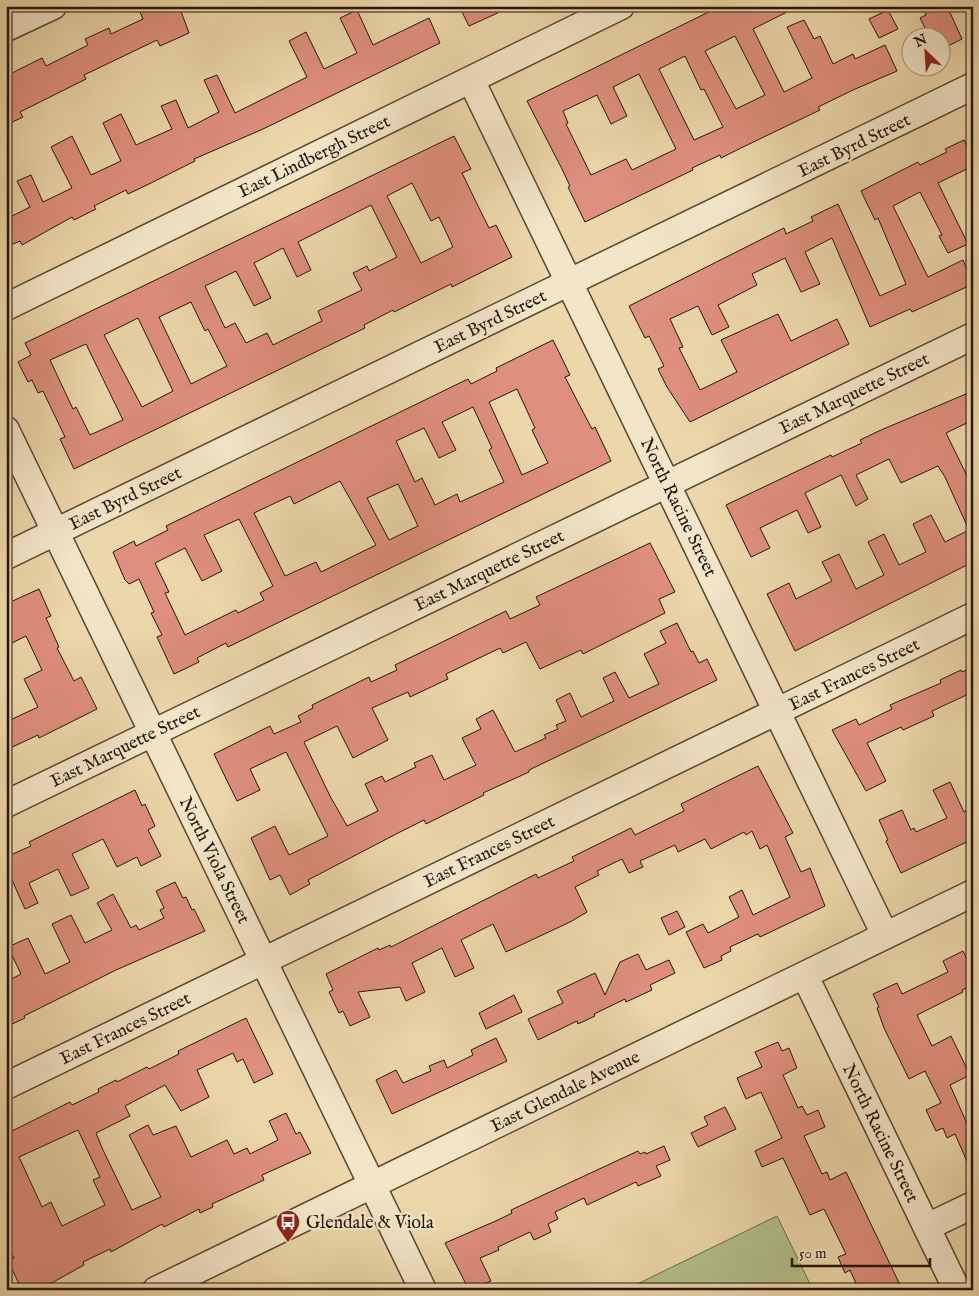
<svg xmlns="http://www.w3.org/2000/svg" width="979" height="1296" font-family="'IM FELL English',serif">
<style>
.green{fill:#b2bf8d;stroke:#6c6a4c}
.building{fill:#df8f7d;stroke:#26150a;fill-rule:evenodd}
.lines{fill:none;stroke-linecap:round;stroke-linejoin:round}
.minor-casing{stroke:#584632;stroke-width:29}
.minor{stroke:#f3e5c8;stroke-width:26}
.labels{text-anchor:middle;stroke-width:4.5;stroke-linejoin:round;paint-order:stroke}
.street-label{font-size:18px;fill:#26150a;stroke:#f3e5c8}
.poi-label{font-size:18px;fill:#26150a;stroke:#f3e5c8;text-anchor:start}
</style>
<rect width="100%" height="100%" fill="#ecd7aa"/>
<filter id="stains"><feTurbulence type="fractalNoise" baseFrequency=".004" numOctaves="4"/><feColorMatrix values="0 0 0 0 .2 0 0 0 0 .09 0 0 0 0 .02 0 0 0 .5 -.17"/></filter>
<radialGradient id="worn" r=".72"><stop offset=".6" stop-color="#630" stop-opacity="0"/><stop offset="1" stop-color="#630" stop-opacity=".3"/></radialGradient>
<polygon class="green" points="777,1216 813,1290 625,1290"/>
<g class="building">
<polygon points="153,6 179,6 189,33 160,46 157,40 84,75 86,79 20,112 23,117 6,125 6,76 42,58 46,66 88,45 85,39 109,28 111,34 143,19 140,12"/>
<polygon points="459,6 513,6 469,26"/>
<path d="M721 6H799L753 29 784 92 812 78 787 27 804 20 814 39 820 36 833 64 853 54 855 59 885 45 897 71 853 90 818 107 820 110 743 147 721 158 720 155 692 168 693 170 585 222 568 187 570 186 562 169 527 101ZM735 36 765 95 736 109 705 51ZM685 56 701 90 704 89 723 127 694 140 659 69ZM639 74 676 149 632 170 626 159 591 175 566 124 568 123 563 111 597 95 611 124 627 116 613 87Z"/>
<polygon points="922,6 947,6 962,39 942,49 942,38 930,38 920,18 926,15"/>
<polygon points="357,10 373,45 429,18 440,43 263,129 194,159 195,161 147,185 128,194 126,190 94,206 96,209 74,220 72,217 22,245 20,241 6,247 6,219 30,207 17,181 31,175 43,202 72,188 51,147 72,136 91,175 121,161 103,123 121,114 136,145 172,129 161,106 176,100 188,128 219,112 204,80 217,75 235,113 307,77 289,41 306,32 324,69 357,53 340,18"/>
<polygon points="888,10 898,29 879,38 869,19"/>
<path d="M454 136 471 169 462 173 477 204 489 228 496 225 512 257 452 287 451 284 394 312 393 310 364 325 365 328 74 469 60 439 65 437 43 391 38 393 32 380 28 382 18 362 31 355 25 343ZM412 183 431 221 439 217 453 247 421 263 387 196ZM371 205 397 257 369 271 367 266 353 273 362 290 318 311 322 321 273 345 267 333 246 343 235 323 225 328 205 286 236 271 254 306 271 298 254 263 283 248 297 277 311 270 298 242ZM191 302 205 331 208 329 227 366 191 384 159 317ZM138 318 173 391 142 407 104 335ZM86 344 123 420 90 435 76 407 73 409 50 360Z"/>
<polygon points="964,140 973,157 973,166 938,183 968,244 948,253 939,236 942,235 920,192 893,206 928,277 963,260 973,284 912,312 910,309 870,327 832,238 805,252 820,284 801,292 785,258 752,274 757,285 718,305 729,327 712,335 698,306 670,319 683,347 679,348 700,390 737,372 721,340 778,314 791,341 837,319 849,344 690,422 667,387 658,369 664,366 649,336 645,338 629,306 784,228 786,234 813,221 811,217 838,204 880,296 906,284 878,218 875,220 861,191 918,162 920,165 947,152 945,149"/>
<path d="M553 340 570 375 565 377 582 410 592 429 595 427 611 461 228 647 226 643 197 658 199 662 174 674 157 637 162 635 151 613 154 612 139 579 129 584 125 580 113 552 134 541 136 546 168 530 166 526 468 379 471 384 497 371 496 368ZM517 389 535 428 532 430 548 463 522 475 489 402ZM473 407 492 448 489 450 504 482 460 502 457 494 435 505 422 478 415 482 396 441 424 428 439 458 456 450 442 422ZM340 481 376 545 321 572 316 562 285 576 254 513 290 496 294 504ZM398 484 418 526 389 540 367 498ZM239 519 273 586 260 593 264 600 238 613 236 610 185 635 165 593 169 592 155 563 185 548 202 581 222 571 204 535Z"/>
<polygon points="973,391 973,420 946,433 973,488 973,562 795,651 767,594 789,583 796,599 832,581 822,562 839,554 856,589 884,575 868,542 884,534 899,565 926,552 913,524 931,515 945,542 969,530 945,477 938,466 901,483 889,459 856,475 868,499 856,506 841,475 805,493 821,527 808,533 797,510 760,528 770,548 751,557 726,505 831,455 832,457 862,443 860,440 881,430"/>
<polygon points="650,543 675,592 659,599 665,613 583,654 581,650 540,669 526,642 503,653 500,648 446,674 448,679 410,697 408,692 372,708 388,740 353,758 337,726 304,742 330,796 347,826 378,811 365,784 382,776 385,782 416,767 414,763 432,755 444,780 476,765 462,738 481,729 476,719 493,710 515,752 546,738 544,735 558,729 556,725 566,721 556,700 570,693 581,717 614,701 603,678 615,672 629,698 659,684 644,654 666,643 660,631 677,623 691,652 693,651 699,663 707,659 717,680 529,770 529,772 483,793 484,795 426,824 424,820 398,833 308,880 310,884 290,895 280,875 270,880 251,838 275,826 289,855 328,836 286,752 250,769 260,790 237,801 214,754 270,726 274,734 301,722 298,716 313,708 312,705 369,677 371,682 397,670 395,665 506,611 510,619 540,605 536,597"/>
<polygon points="39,589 51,616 46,618 59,647 57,648 74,681 81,677 97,709 39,738 38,735 6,750 6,722 38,707 24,679 42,670 26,636 6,646 6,604"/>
<polygon points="973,667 973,692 932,711 934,716 903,730 901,727 867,743 886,781 866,791 832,730 856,719 859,725 892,709 890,705 941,683 940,680 961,670 962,672"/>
<polygon points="758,766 793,833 785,837 801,872 810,868 825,906 760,937 758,934 730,947 731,951 721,956 722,960 704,968 686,932 703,924 708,933 739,917 729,897 742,890 753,915 790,897 767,845 760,849 752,831 746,835 744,832 711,849 705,839 678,852 675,845 640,861 643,867 629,873 622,859 597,871 599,875 575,887 587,912 570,922 506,952 493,924 461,940 474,968 455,977 442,948 412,963 425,992 406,1001 400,987 358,992 370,1017 350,1026 343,1011 339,1013 329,992 333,990 326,974 378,948 379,950 390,945 391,947 536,874 538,878 574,861 572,857 631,828 635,835 684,811 681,804"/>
<polygon points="950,782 964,812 973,807 973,839 901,873 886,841 888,840 879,820 902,810 911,830 914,828 916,832 947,818 933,790"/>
<polygon points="135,790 142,806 145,804 155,826 148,830 161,856 141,866 137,857 117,867 103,839 72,854 89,888 71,896 58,869 29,883 38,903 25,909 12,880 6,882 6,857 31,846 29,842"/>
<polygon points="175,882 183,898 186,897 192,910 194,909 205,931 116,970 24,1016 25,1018 6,1027 6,982 21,974 8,947 28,938 45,974 70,962 52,924 71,915 85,943 112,930 97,903 113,894 131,928 136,925 139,930 164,918 160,910 164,908 156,891"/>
<polygon points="677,911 685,927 669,935 661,918"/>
<polygon points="963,951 973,971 973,985 962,990 963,992 917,1015 932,1046 951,1036 970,1075 950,1085 968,1126 973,1123 973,1175 955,1134 947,1138 943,1128 936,1131 926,1110 941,1103 925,1071 909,1079 884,1028 877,1008 879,1007 873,994 897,983 902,994 948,972 943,961"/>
<polygon points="638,954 646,970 669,960 675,973 650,985 652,990 626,1002 625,999 594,1014 595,1016 578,1024 577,1021 538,1040 528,1019 563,1003 557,991 595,973 605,995 620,962"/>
<polygon points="514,995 522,1012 486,1029 479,1013"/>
<path d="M246 1018 273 1074 254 1083 243 1059 237 1062 233 1053 197 1070 209 1097 181 1111 165 1085 125 1106 130 1116 96 1133 103 1150 132 1210 161 1197 129 1135 148 1125 153 1135 176 1126 191 1157 227 1140 234 1154 247 1148 250 1154 278 1140 269 1121 286 1113 296 1134 300 1132 311 1153 262 1175 264 1180 212 1204 213 1207 200 1213 199 1209 164 1227 162 1224 111 1252 110 1249 83 1262 84 1265 39 1290H22L8 1261 14 1258 6 1243V1128L8 1133 70 1102 72 1105 99 1092 98 1089 116 1080 117 1082 147 1067 149 1069 179 1054 178 1051ZM78 1130 100 1177 93 1180 105 1205 62 1226 51 1202 42 1207 19 1157Z"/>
<polygon points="496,1038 507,1061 392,1114 376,1080 396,1070 403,1083 431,1071 429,1066 444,1060 447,1068 473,1055 471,1050"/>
<polygon points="778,1042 782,1051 789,1048 797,1068 783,1075 798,1108 802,1106 807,1115 818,1110 825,1127 804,1136 822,1174 827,1172 830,1180 846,1172 900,1285 891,1290 859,1290 850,1270 845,1273 838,1257 846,1254 824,1209 810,1215 783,1158 762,1167 755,1151 782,1138 761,1092 746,1099 737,1078 762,1067 755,1052"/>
<polygon points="725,1107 736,1129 698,1147 691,1133 708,1125 704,1117"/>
<polygon points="664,1146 670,1160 656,1166 661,1176 638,1186 636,1182 587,1205 584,1198 555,1212 558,1219 548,1224 551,1232 534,1240 530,1232 498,1247 499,1250 480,1258 491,1281 469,1290 445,1243 498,1220 512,1213 511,1210 638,1151 640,1154 645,1152 646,1154"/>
</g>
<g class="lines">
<defs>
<g id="minor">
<polyline points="6,28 53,6"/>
<polyline points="471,80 885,935"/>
<polyline points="6,307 621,6"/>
<polyline points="6,430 423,1290"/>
<polyline points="6,556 973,86"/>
<polyline points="6,804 973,336"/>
<polyline points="805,976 957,1290"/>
<polyline points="6,1086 973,616"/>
<polyline points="927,1227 973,1205"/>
<polyline points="156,1290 973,893"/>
</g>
</defs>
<use href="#minor" class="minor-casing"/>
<use href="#minor" class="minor"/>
</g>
<defs>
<symbol id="bus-pin" viewBox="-11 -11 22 30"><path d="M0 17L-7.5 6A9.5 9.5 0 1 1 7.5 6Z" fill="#8f2418" stroke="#f3e5c8"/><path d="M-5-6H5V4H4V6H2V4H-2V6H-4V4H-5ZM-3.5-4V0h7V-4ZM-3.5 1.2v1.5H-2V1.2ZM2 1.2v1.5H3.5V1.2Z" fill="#fff"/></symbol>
</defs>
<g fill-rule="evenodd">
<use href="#bus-pin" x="274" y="1208" width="28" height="38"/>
</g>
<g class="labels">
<g class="street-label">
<text transform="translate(854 145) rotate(-26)" y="6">East Byrd Street</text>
<text transform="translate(314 156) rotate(-26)" y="6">East Lindbergh Street</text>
<text transform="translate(490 321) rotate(-26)" y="6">East Byrd Street</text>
<text transform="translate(854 393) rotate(-26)" y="6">East Marquette Street</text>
<text transform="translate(125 498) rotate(-26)" y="6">East Byrd Street</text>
<text transform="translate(679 507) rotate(64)" y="6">North Racine Street</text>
<text transform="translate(489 570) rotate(-26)" y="6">East Marquette Street</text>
<text transform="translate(854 674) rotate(-26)" y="6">East Frances Street</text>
<text transform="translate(125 746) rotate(-26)" y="6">East Marquette Street</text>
<text transform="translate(489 851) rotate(-26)" y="6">East Frances Street</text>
<text transform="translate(215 860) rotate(64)" y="6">North Viola Street</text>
<text transform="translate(125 1028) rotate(-26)" y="6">East Frances Street</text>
<text transform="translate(565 1091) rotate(-26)" y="6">East Glendale Avenue</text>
<text transform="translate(881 1133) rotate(64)" y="6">North Racine Street</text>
</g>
<g class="poi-label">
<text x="306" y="1228">Glendale &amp; Viola</text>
</g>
</g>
<rect width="979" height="1296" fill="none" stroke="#ecd7aa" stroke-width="25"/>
<rect x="8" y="8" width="964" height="1281" fill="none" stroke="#26150a" stroke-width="2.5"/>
<rect x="12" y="12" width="954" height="1271" fill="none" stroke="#26150a"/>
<g transform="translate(926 52) rotate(335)"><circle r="24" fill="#f3e5c8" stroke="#a1927c"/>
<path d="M0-4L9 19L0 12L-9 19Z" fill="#8f2418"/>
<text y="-8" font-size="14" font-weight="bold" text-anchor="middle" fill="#26150a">N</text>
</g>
<path d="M792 1258v8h138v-8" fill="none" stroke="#26150a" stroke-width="2.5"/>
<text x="799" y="1258" font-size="15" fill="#26150a" stroke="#f3e5c8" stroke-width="4" paint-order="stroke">50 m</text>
<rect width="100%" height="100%" filter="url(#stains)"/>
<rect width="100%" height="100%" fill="url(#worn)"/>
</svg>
